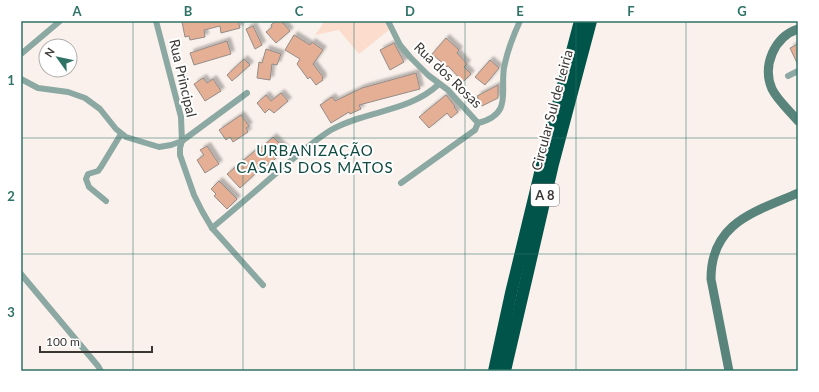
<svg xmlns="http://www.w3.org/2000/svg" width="819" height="392" font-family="Lato,sans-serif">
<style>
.green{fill:#fbdccd}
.building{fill:#e4af94;stroke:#948c88;filter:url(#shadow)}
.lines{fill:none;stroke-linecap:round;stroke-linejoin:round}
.street{stroke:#8ca8a2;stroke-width:6}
.secondary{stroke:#59847b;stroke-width:9}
.highway{stroke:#005449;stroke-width:12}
.grid{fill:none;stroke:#2f7367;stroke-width:1;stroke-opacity:0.55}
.labels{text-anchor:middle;stroke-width:4;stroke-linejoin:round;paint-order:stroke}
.shield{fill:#fff;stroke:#767372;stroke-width:1}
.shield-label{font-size:13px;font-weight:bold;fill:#3b3735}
.street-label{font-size:14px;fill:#3b3735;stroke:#fff}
.neighbourhood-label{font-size:15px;letter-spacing:1px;fill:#104a40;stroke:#fff}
.neatline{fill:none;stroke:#2f7367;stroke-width:1.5}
.grid-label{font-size:13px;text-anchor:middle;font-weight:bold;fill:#2f7367}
</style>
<defs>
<filter id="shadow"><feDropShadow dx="3.5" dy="-3.5" stdDeviation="1" flood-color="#0004"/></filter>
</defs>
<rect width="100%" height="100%" fill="#faf1ec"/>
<polygon class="green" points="325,21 386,21 390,29 359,54 339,30 315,35"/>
<g class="building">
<polygon points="187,21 238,21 240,28 221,33 220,26 204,30 205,37 190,40 189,36 185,37 182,22"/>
<polygon points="276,21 281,21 290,31 276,43 266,32 272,27 271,25"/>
<polygon points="253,26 262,45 255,49 246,29"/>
<polygon points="294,35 310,45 312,42 323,50 313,64 323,77 322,78 323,80 316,85 310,77 308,79 297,64 300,59 285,50"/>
<polygon points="446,38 459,50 457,53 467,64 464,67 471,74 463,82 448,66 447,67 432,54"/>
<polygon points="227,41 231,54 194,65 190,53"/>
<polygon points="394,43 404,62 390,70 380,50"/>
<polygon points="798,44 798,65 790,48"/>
<polygon points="266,49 281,54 277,65 272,64 270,80 257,78 259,62 262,63"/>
<polygon points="244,59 250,65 232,81 227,75"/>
<polygon points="490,60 499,68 485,85 475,77"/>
<polygon points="416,73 420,89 359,105 361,109 350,114 349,112 331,123 320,105 332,97 335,101 362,88"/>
<polygon points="203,78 207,83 213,79 221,91 205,101 194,84"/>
<polygon points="498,85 498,98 482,106 477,96"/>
<polygon points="281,93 288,101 274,113 269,109 265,113 257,103 266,95 271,101"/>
<polygon points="446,95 455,106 454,107 458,112 451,118 447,113 429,128 419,117"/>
<polygon points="241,115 249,126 246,128 248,132 233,142 230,137 226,140 219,130"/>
<polygon points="273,137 285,149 274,160 255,174 240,188 227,174 257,149 258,151"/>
<polygon points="207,146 219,164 205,173 197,160 204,155 200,150"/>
<polygon points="219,181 237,199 227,209 214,196 216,194 211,189"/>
</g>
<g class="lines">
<g class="street">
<polyline points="156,21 181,117 182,141 180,148 180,155 194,195 202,211 212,228 263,285"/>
<polyline points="388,21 400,45 410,57 428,75 448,90 478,123 475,130 401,183"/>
<polyline points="21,54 60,21"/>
<polyline points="788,76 798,71"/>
<polyline points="21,79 38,88 68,92 85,98 100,109 116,129 126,137 159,147 171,145 182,141 247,93"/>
<path d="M478 123C513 114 500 92 504 68 507 52 513 36 520 21"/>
<polyline points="106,201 89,187 86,179 88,174 98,171 101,167 121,134"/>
<path d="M212 228C235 209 258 189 281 169 297 156 313 141 331 130 366 110 408 113 439 84"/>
<polyline points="21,274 98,366 101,371"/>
</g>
<g class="secondary">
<path d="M798 29C774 37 762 66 772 89 778 101 790 111 798 121"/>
<path d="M729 371 711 279C711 222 755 212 798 193"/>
</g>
<g class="highway">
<polyline points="494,371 511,293 542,165 580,21"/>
<polyline points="505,371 553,164 591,21"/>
</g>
</g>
<path class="grid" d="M133 21V371M243 21V371M354 21V371M465 21V371M576 21V371M686 21V371M21 138H798M21 254H798"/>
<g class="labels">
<rect class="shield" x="531" y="184" width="28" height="22" rx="3"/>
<g class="shield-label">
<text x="545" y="200">A 8</text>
</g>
<g class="street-label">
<text transform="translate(448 75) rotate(44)" y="5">Rua dos Rosas</text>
<text transform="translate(183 78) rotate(77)" y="5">Rua Principal</text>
<text transform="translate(552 110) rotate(-75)" y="5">Circular Sul de Leiria</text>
</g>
<g class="neighbourhood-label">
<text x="315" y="156">URBANIZAÇÃO<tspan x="315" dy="17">CASAIS DOS MATOS</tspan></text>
</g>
</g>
<rect width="819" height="392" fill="none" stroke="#ffffff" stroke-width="44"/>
<g transform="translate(58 58) rotate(303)"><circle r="19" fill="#ffffff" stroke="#b1afae"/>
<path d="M0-3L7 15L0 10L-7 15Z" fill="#2f7367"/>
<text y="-6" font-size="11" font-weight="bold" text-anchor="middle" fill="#3b3735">N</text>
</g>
<path d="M40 346v6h112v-6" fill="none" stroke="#3b3735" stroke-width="2"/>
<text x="46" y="346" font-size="12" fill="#3b3735" stroke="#ffffff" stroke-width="3" paint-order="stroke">100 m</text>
<rect x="22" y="22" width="775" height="348" class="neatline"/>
<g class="grid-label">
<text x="77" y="16">A</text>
<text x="188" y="16">B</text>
<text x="299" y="16">C</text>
<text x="410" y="16">D</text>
<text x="520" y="16">E</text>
<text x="631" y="16">F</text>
<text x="742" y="16">G</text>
<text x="11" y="85">1</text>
<text x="11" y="201">2</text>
<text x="11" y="317">3</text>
</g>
</svg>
